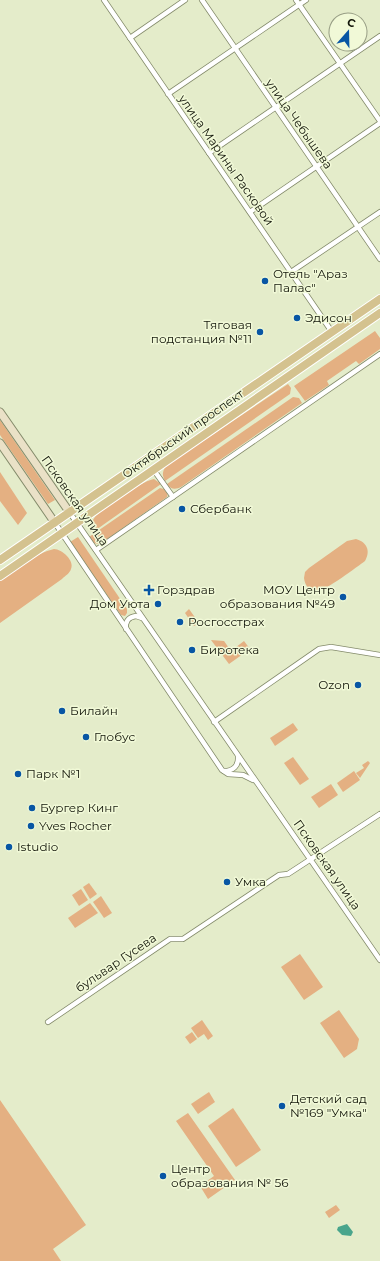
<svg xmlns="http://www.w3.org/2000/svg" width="380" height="1261" font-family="Montserrat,sans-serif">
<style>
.green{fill:#e4b082}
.water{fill:#49a58c}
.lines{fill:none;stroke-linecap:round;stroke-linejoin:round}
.street-casing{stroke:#848b6b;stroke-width:6}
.secondary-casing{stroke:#848b6b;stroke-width:9}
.primary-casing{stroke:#fff;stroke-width:10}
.street{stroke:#fff;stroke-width:4.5}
.secondary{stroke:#eae1c7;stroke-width:7}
.primary{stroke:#d4c28f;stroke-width:8}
.poi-dot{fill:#0856a4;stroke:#f1f9d7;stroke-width:1.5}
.labels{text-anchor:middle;stroke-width:3;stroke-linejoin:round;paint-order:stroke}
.street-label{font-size:12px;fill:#13160a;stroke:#f1f9d7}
.poi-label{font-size:12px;fill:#13160a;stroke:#f1f9d7;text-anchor:start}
</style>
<rect width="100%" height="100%" fill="#e4ecca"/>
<g class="green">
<polygon points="375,331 380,338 380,349 359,364 356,361 327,381 329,385 305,401 294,386"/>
<path d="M288 384 291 388 290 394 165 481C162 475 162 472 166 466Z"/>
<path d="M293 397 299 398 302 403 181 487C175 490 170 489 167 484Z"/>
<polygon points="0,420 55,500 48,504 0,435"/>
<polygon points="0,472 27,513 18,525 0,501"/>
<path d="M154 479 161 484 93 532 89 530C91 524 93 518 98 514 106 506 144 480 154 479Z"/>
<path d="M160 488 164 489C165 491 169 494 167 497L100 544 93 543 89 537Z"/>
<polygon points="78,537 127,609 127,613 125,616 121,615 70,542"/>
<path d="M356 539C367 542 371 551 365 561 358 566 325 591 318 591 310 592 305 586 304 578L305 572 309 568 347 541Z"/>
<path d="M54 549C62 549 75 561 71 569 70 573 65 576 62 579L0 623V581C14 570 36 553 54 549Z"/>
<polygon points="189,609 199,623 194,626 185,613"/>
<polygon points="211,640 224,641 231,651 244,641 250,649 229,664"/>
<polygon points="293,723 298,730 275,746 270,738"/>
<polygon points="293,757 309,779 300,785 284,763"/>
<polygon points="368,761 370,763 360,778 356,773 364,768 362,765"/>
<polygon points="354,771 360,780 343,792 337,783"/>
<polygon points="331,784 338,795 319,808 311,797"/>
<polygon points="89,883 97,894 90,899 83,887"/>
<polygon points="81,889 88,900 79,906 72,895"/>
<polygon points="101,896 112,913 104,918 93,902"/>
<polygon points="90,903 98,913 75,928 68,918"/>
<polygon points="300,954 323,987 304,1000 281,967"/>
<polygon points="339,1010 359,1039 357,1049 344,1058 320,1023"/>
<polygon points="202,1020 213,1036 208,1040 204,1034 198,1038 191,1028"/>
<polygon points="192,1032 197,1039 190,1044 185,1037"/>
<polygon points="209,1092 215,1102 198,1114 191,1104"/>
<polygon points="0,1100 86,1225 53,1249 61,1261 0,1261"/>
<polygon points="233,1108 261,1150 236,1167 208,1126"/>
<polygon points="188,1113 235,1180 208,1199 200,1186 214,1176 176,1121"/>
<polygon points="336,1205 340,1210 329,1218 325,1212"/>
</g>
<polygon class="water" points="347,1224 353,1232 351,1236 342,1235 337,1230 338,1227"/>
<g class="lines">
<defs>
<g id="street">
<polyline points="104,0 332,332"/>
<polyline points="202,0 380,259"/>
<polyline points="296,0 380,121"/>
<polyline points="130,38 185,0"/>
<polyline points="168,94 306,0"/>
<polyline points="209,153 380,36"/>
<polyline points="250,212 380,123"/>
<polyline points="291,272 380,212"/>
<polyline points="153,469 173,497"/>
<polyline points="70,513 380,960"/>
<polyline points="55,523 222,770 228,774 243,775 253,780"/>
<polyline points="96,550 380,354"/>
<path d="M126 629C125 622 128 617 136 616L142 618"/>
<polyline points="214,722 319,649 331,647 380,655"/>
<path d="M224 771C233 771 239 766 238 756"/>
<polyline points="48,1022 170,939 183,939 279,875 288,874 380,814"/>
</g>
<g id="secondary">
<polyline points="0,412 70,513"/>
<polyline points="0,443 55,523"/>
</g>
<g id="primary">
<polyline points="0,560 380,299"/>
<polyline points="0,576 380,313"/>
</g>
</defs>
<use href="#street" class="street-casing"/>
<use href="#secondary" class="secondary-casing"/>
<use href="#primary" class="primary-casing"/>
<use href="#street" class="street"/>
<use href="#secondary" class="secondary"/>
<use href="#primary" class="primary"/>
</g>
<g class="poi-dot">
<circle cx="265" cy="281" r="4"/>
<circle cx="297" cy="318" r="4"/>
<circle cx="260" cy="332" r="4"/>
<circle cx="182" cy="509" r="4"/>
<path d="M147 584h4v4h4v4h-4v4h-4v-4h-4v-4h4z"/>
<circle cx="343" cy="597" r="4"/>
<circle cx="158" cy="604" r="4"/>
<circle cx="180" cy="622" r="4"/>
<circle cx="192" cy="650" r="4"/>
<circle cx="358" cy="685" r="4"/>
<circle cx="62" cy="711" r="4"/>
<circle cx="86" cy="737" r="4"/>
<circle cx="18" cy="774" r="4"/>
<circle cx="32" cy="808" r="4"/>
<circle cx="31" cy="826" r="4"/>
<circle cx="9" cy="847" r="4"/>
<circle cx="227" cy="882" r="4"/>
<circle cx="282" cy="1106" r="4"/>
<circle cx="163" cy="1176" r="4"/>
</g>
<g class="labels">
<g class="street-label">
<text transform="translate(299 124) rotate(55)" y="4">улица Чебышева</text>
<text transform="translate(226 160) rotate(55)" y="4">улица Марины Расковой</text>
<text transform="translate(183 434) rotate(-35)" y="4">Октябрьский проспект</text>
<text transform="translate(75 501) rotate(55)" y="4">Псковская улица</text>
<text transform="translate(327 865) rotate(55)" y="4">Псковская улица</text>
<text transform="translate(116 963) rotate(-34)" y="4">бульвар Гусева</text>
</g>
<g class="poi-label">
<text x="273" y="278">Отель "Араз<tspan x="273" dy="14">Палас"</tspan></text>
<text x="305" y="322">Эдисон</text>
<text x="252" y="329" text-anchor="end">Тяговая<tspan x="252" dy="14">подстанция №11</tspan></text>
<text x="190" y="513">Сбербанк</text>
<text x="157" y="594">Горздрав</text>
<text x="335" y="594" text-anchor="end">МОУ Центр<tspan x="335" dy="14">образования №49</tspan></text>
<text x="150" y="608" text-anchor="end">Дом Уюта</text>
<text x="188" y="626">Росгосстрах</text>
<text x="200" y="654">Биротека</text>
<text x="350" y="689" text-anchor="end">Ozon</text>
<text x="70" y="715">Билайн</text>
<text x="94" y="741">Глобус</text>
<text x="26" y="778">Парк №1</text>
<text x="40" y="812">Бургер Кинг</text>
<text x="39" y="830">Yves Rocher</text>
<text x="17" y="851">Istudio</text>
<text x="235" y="886">Умка</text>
<text x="290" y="1103">Детский сад<tspan x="290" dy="14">№169 "Умка"</tspan></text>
<text x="171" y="1173">Центр<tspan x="171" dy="14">образования № 56</tspan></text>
</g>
</g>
<g transform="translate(348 32) rotate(20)"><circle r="19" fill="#f1f9d7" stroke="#989e85"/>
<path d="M0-3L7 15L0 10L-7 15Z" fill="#0856a4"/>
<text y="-6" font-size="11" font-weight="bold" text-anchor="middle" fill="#13160a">С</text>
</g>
</svg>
